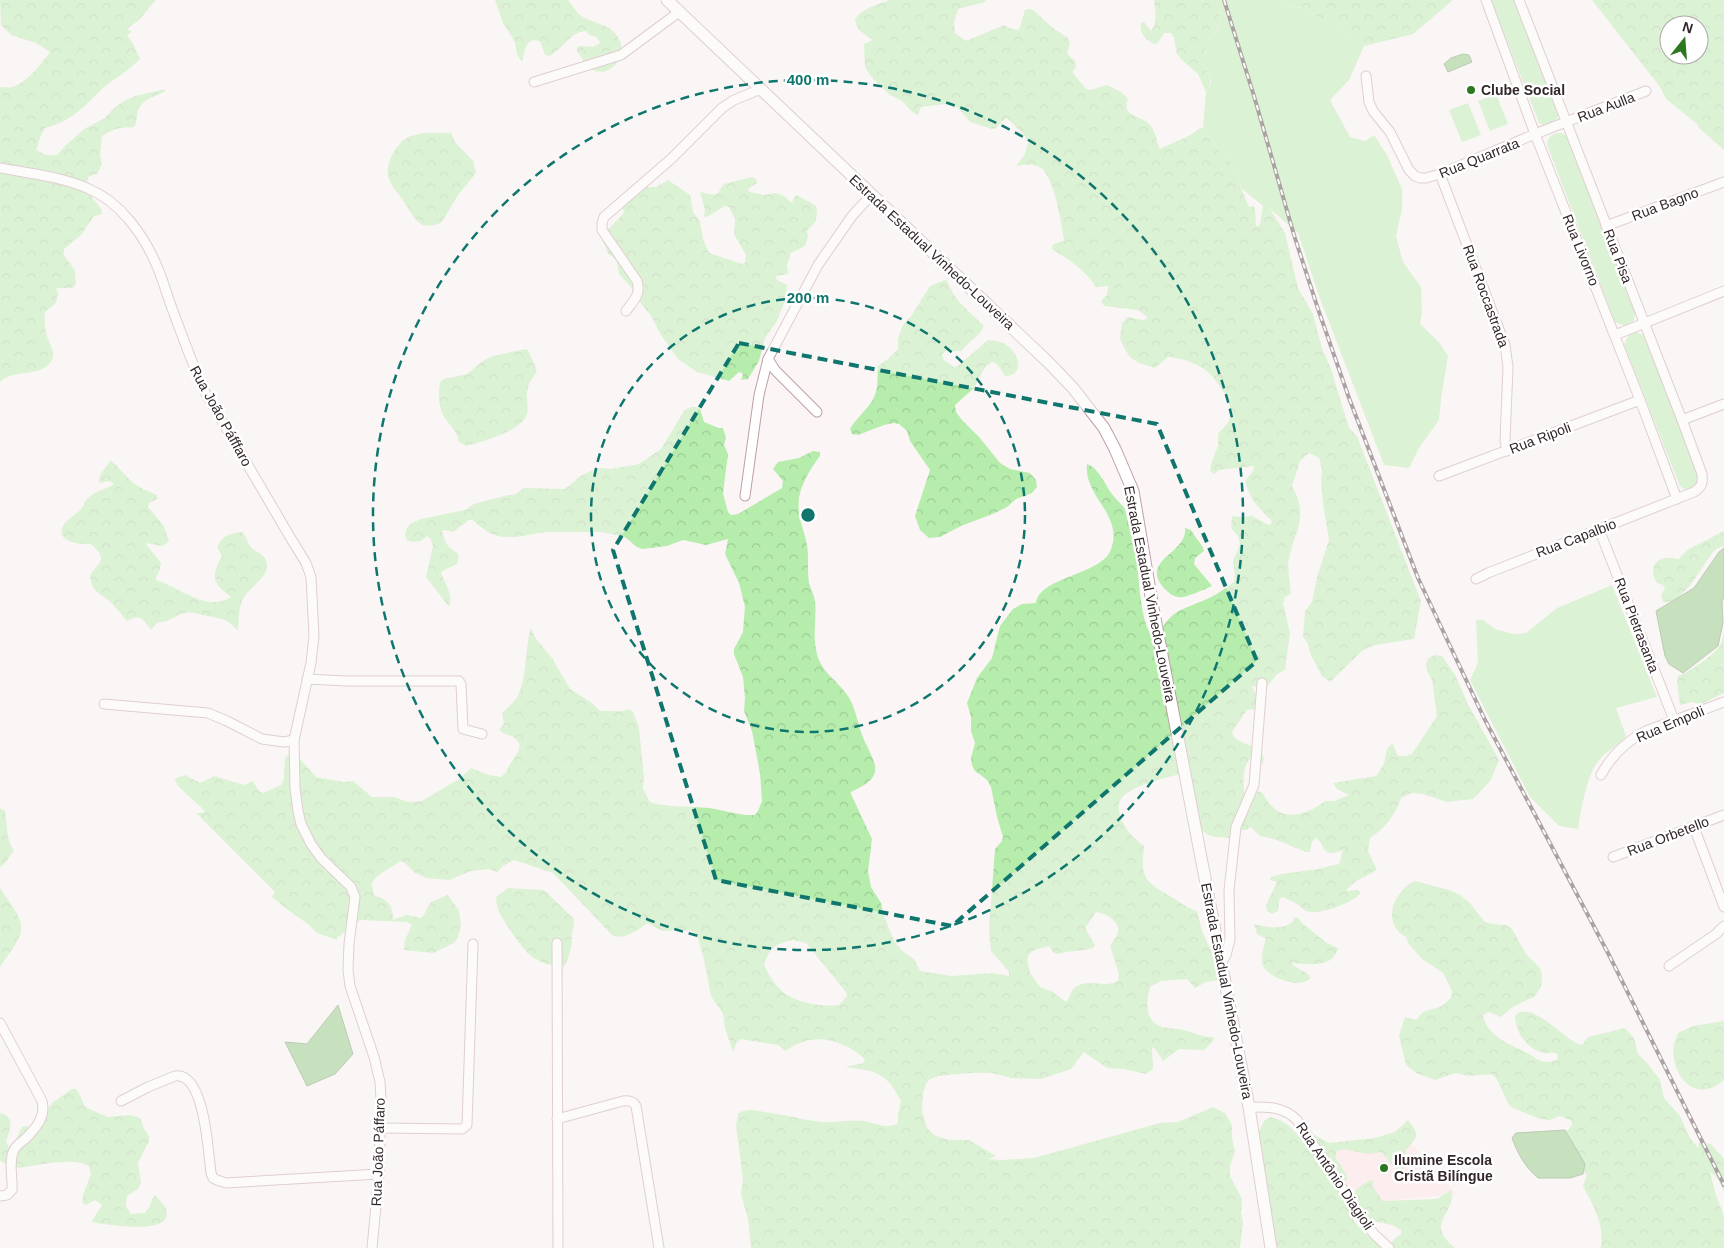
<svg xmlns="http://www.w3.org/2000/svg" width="1724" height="1248" font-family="Helvetica,sans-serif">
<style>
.built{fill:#fce3e6}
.green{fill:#b6edad}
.forest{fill:url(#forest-crowns);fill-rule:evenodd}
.water{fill:#87c77d;stroke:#6e9764}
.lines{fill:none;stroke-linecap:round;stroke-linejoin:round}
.minor-casing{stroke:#bea0a4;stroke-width:11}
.major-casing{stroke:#bea0a4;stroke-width:13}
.minor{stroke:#fff;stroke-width:9}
.major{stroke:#fff;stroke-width:11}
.rail-casing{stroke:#493d3f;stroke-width:4}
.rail{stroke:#fff;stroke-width:2;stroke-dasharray:5.5;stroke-linecap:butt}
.marked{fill:none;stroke:#0f766e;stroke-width:4;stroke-dasharray:10 6;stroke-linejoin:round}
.ring{fill:none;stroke:#0f766e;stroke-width:2.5;stroke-dasharray:9 6}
.poi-dot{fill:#2c781f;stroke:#fff;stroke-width:2}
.labels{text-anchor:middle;stroke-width:5;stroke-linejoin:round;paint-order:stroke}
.poi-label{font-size:14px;font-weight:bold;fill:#332729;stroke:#fff;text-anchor:start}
.street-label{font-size:14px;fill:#332729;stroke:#fff}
.centre{fill:#0f766e;stroke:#fff;stroke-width:2.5}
.ring-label{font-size:15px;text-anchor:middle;font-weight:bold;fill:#0f766e;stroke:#fff;stroke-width:5;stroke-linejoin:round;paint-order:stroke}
</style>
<defs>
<pattern id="forest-crowns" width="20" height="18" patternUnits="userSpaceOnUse" patternTransform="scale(1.25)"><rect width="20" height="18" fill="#b6edad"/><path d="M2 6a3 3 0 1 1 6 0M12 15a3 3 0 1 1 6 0" fill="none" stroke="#9dcb95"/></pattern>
</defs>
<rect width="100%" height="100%" fill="#fbf5f5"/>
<polygon class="built" points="1406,1138 1456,1194 1355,1204 1324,1144"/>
<g class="green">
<path d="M1216 0H1284L1287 7 1304 8 1364 46 1349 80 1330 100 1350 137 1365 141 1374 135 1387 155 1402 189V209L1396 236 1403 262 1421 287 1422 312 1420 324 1438 341 1448 356 1441 399 1439 420 1419 448 1409 468 1384 465 1319 296 1298 233 1270 209 1266 206H1263L1241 188 1236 167 1214 145 1203 128 1206 92 1210 85 1211 81C1208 74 1204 66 1204 59 1205 32 1229 35 1216 0Z"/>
<polygon points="1491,0 1515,0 1559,113 1555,123 1546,126 1539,123"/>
<polygon points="1496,94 1508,124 1490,131 1478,101"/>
<polygon points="1468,103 1481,135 1462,142 1449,110"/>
<path d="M1557 133H1562L1567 136 1635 311 1634 321 1625 326 1615 322 1547 145C1548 138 1550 135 1557 133Z"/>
<path d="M1637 332 1644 336 1699 477C1699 484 1694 488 1688 490L1682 488 1679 484 1624 344 1629 334Z"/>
<path d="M1612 585 1657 697 1616 708 1626 736C1619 745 1608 750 1600 759 1587 772 1581 811 1578 829L1559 826 1530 797 1470 680 1478 663 1476 620H1483L1495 629 1513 634 1526 633 1557 608Z"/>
</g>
<g class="forest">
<path d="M0 0H156L139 20 127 29 132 32 127 35 133 44 140 59C134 64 128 70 122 74 118 78 113 79 109 83 87 102 75 121 45 128L40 138 36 150 46 155H57L65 146 84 129 105 118 113 109 124 101 135 96 165 89 164 92C155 96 141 100 138 111 136 117 138 121 134 127 129 128 126 127 121 128 114 129 108 132 102 136L100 155 102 164 97 174 89 176 85 188 101 209 102 214 94 216 81 235 64 249V255L75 271 76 284 72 288H56L58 294 56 303 45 312C44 320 45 329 47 336 50 347 59 355 48 365 35 377 13 369 0 382V87C4 87 9 88 12 87 26 84 42 63 50 52L36 43 11 35 1 25Z"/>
<path d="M495 0H568C573 5 575 11 580 15 594 25 610 22 619 39 629 57 608 80 591 69 586 66 581 56 577 51V48L580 46 593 47 600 43 597 37 589 35 586 31C569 32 563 50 549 56L545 55 540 41C526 37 525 49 523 60L521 61 517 54 515 42 503 23Z"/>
<path d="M890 0H986L985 2 958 9 954 22 955 33 966 41 1004 25 1009 28 1019 30 1025 10 1028 9 1033 10 1053 28 1068 38 1070 43 1067 54 1075 61 1076 67 1073 71V73L1086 89 1090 90 1107 85 1121 92 1128 99C1120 118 1144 115 1151 126 1155 132 1157 141 1160 149 1173 142 1189 138 1200 128H1203L1214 145 1236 167 1241 188 1249 207 1253 206 1255 209 1256 226H1259L1260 224 1263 206H1266L1270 209 1285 233 1298 288 1313 314 1322 348 1331 369 1349 428 1357 436 1421 601 1414 639 1375 645 1363 650 1330 682 1322 676 1310 653 1308 644 1303 636 1305 611 1312 602 1317 577 1329 540 1323 504 1321 481 1322 470 1319 458 1309 453 1300 461 1292 486C1309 518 1296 527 1289 558 1287 569 1290 583 1291 594L1285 597 1283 603 1290 633 1285 670 1277 674 1266 688 1252 686 1260 703V709L1247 710 1232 732C1236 745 1252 743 1260 751 1262 754 1263 756 1264 759L1262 765 1253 757C1240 762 1243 794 1247 805L1251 804 1256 794 1259 791C1265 794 1265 799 1269 803 1285 823 1308 814 1325 801H1334L1349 795 1337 789 1333 783 1376 776 1384 764 1387 749 1392 743 1398 756H1406L1412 754 1437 716 1432 680 1427 671 1426 664 1428 659 1434 655 1442 656 1455 675 1469 706 1499 760 1491 780 1473 799 1447 802 1423 794 1412 793 1401 798C1395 816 1385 828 1370 838L1368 851 1377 870 1356 881 1346 890 1348 891 1358 890 1361 893C1352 903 1319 916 1306 911 1302 909 1300 906 1297 904 1293 901 1287 899 1282 897L1279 900 1278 911 1272 914 1267 911 1266 905 1277 882 1270 880 1271 877 1281 874 1318 869 1338 864 1340 862 1342 850C1339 851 1334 854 1330 853 1322 852 1323 841 1316 838L1312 842 1310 852H1306L1274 839 1260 836 1251 827 1246 830 1237 831 1229 838C1223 837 1212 838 1207 834 1193 826 1185 789 1180 774 1166 778 1125 787 1120 801 1118 805 1119 811 1120 816 1124 828 1134 839 1144 846 1141 878 1143 880 1170 896 1179 901 1186 908 1197 911L1202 931 1220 970V980L1206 982 1195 988 1187 979 1161 981 1150 987C1146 1002 1144 1022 1163 1027 1169 1029 1177 1028 1183 1030 1194 1032 1203 1038 1214 1037L1213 1041 1204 1050 1179 1049 1163 1061 1155 1049 1152 1047 1153 1069 1146 1074 1123 1069 1107 1068 1084 1052 1071 1069 1041 1079 1011 1078 992 1073H968L938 1076 930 1079 926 1084 923 1094 922 1111 927 1128 934 1135 949 1140H969L996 1156 988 1159 1001 1160 1034 1158 1160 1123 1178 1122 1213 1107 1225 1113 1232 1125V1138L1235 1151 1230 1166V1176L1242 1199 1241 1212 1243 1222 1240 1248H751L748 1219 741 1194 743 1179 736 1126 738 1114C745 1108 755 1110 764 1112 784 1114 802 1120 822 1122 836 1123 851 1119 864 1121 876 1123 887 1130 898 1123V1114L901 1101C886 1072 876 1071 845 1067L863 1063 865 1060C855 1047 827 1036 811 1040 802 1041 793 1046 785 1051L778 1045 740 1039 737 1042 733 1052 725 1028 723 1014 711 996 704 960 698 937 692 931 679 930 662 931 648 923C637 930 625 941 612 935L553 873 514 860 503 866 497 872 489 869 471 871 449 880 426 878 414 872 404 862 400 861C393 867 373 876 372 884 372 888 374 893 375 896 388 899 393 906 393 920L407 915 422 918 431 902 448 895 459 911 461 924 458 937 454 943 433 953 404 950 405 940 412 925 407 922 360 920 337 938V940L317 933 308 924 288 910 272 897 275 892 196 813H203L205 811 178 786 175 780 176 778 185 775 200 783 214 776 244 785 253 781 259 791 263 793 281 785 284 778 285 758 288 755 300 759 316 777 344 782 353 781 372 797H394L408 802 422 801 459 779 471 768 489 775 501 777C509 770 507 768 512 761 516 755 524 746 516 739 511 734 503 735 499 730L504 724 502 713C506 709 512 704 516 699 528 681 524 649 531 628L534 636 552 658 570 689 592 703 600 711C610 710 620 713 629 709L633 712 639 728 641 747 644 777 643 789 650 802C669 808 689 806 709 808 724 810 739 816 755 815L758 811 762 801 760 773 752 731 744 711 745 698 743 677 734 654V649L743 632 745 607 739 583 725 554 728 539 706 545 683 540 667 546 642 549 637 547 625 537 601 532H546L516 537H502L489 533 472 520H469L453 532 444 530 442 531C444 536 445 543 449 547 457 554 461 551 457 564L444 570 441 573C445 583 454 596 449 607L426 577 433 546 430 538 427 536 421 541 412 542 407 540 405 535 406 530 410 524 421 519 465 510 474 504 508 495H514L524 488 565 489 582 475 595 469 601 468 611 469 639 464 661 449 684 411C690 407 694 405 700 409L704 422 719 428H723L726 438 724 445 728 454 723 493 728 512 731 515 738 514 782 488 783 481 773 469 778 462 799 458 813 451 820 452V456C809 471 796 491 799 511 800 523 805 533 807 545 809 557 807 570 809 583 811 589 814 595 815 601 817 618 812 636 817 654 821 672 838 681 848 696 855 707 858 723 862 735 874 764 889 775 851 792V794L872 839 868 871 871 887 881 903 883 913 894 941 902 951 914 959 920 971 952 976 992 973 1009 976V972L991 951 989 929 995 849 1002 841 1003 837 997 817 991 787 987 780 974 770 972 765 971 758 975 743 971 731V717L967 703 977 678 992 658 1000 626 1013 609 1022 604 1036 603C1040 576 1103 575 1111 549 1124 515 1083 496 1087 464 1099 468 1105 485 1112 494 1116 500 1121 503 1125 509 1128 522 1132 535 1135 548 1139 569 1139 620 1152 636L1158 634C1175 607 1181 611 1207 599 1217 595 1225 588 1234 582L1235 575 1233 561 1240 544 1238 536 1231 528 1232 516 1243 517 1252 516 1269 525 1272 523 1271 520C1257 506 1250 500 1245 481L1253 471 1254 466 1219 470 1214 474 1210 471 1211 464 1218 446V434C1222 429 1230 422 1231 415 1232 401 1213 373 1201 367 1190 361 1180 358 1168 357L1155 368 1139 363 1130 357 1124 348 1120 338 1122 323 1128 317 1143 320 1147 319V317L1138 310 1104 306 1101 301 1107 295 1108 286 1096 287C1085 270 1068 259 1052 249L1053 244 1063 241 1064 239C1061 223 1054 173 1039 167 1031 163 1024 165 1016 166L1025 154 1028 142 1025 136 1007 118C1002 120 999 127 994 129 991 130 976 123 970 122L957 107 945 104 921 107 918 115 912 112 902 101 890 95 873 79 865 67 864 44 873 40C864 34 856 30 855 19 863 8 877 5 890 0ZM1096 912C1105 913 1120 921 1118 932 1117 936 1112 942 1110 946L1119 974 1118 981C1104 989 1088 977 1074 988 1070 992 1070 998 1066 1002L1053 992 1040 987 1030 973 1027 959 1030 953 1035 950 1049 946 1053 952 1057 954C1069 950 1081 952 1093 948L1095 945 1085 928ZM792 940 806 943 846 992 847 996 839 1005C823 1007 804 1004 789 996 778 990 769 976 764 965 769 949 775 944 792 940Z"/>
<path d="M1154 0H1216C1229 35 1205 31 1204 59 1204 74 1216 77 1206 92L1198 74 1182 60 1177 54 1174 38 1171 33H1164L1158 43 1154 44C1146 41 1139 32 1141 23L1144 22 1151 31C1158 23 1155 10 1154 0Z"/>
<polygon points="1284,0 1453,0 1413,34 1364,46 1304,8 1287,7"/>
<path d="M1592 0H1724V150L1699 128 1697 124 1666 99 1660 87ZM1669 25H1699V55H1669Z"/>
<path d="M425 133H451L455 142 473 161 476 173 458 195 442 222C437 225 429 227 423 225 415 222 411 212 406 205 401 196 392 188 389 179 384 166 395 145 407 138 412 135 419 134 425 133Z"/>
<path d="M752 177 756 179 757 183 748 189 749 192 764 195 775 193 784 196 792 203 794 197 797 195 816 206C819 216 815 225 807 230L808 237 805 246 791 253 787 265 788 274 776 276 777 280 787 285 786 298 777 321 765 338 759 361 748 379 741 380 743 374 739 372 729 381 697 372 678 359 661 335 650 314 641 304 636 293 619 274 617 261 608 253 601 237 622 215 624 211 621 208 643 187H656L668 180 690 195 693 212 700 221 703 239 709 253 742 264 745 263 746 255 734 234 735 219 729 207 725 206 705 218 704 215 705 210 700 192 714 195 718 193 724 184Z"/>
<path d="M945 280 947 281 954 295 960 303 984 326C980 337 968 341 962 351H946L942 354 944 360 954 367 959 365 988 340C1020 340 1028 377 1005 376L997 364 992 362 985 367 974 388 955 405 956 412 962 420 980 438 1000 463 1010 469 1030 473 1036 480 1037 487 1032 493 1016 499 1007 507 995 513 961 526 940 537 929 538 920 530 915 516 930 470 910 441 907 431 899 424 894 423 884 425 858 435 852 434 850 429C856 418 866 411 872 401 879 391 877 377 878 366L888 359 898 349V338L903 325 912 315 930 286Z"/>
<path d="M526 349 528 350 537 371C534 376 529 382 528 388 525 396 530 408 526 416 520 431 482 442 467 446L459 442C457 432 453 429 447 421 438 409 438 396 440 382L444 379 467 374 483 361 493 356Z"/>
<path d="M111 460 133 483 143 489 157 495V499L149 503 148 507 164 526 169 541 166 544 161 546 148 543 146 544 161 563 160 569 156 578V580C179 587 207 613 231 597 212 583 211 577 222 556L217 547C222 536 230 533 242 532 247 536 247 544 252 548 254 551 259 552 262 555 278 571 252 585 244 597 238 606 239 621 238 631L230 623 222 619 189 612 181 614 167 621 157 623 151 630C143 618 140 614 127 621 121 614 115 606 108 600 97 591 93 593 90 576 97 562 110 561 91 544 80 545 53 542 64 524 69 518 77 514 82 508 84 505 85 500 88 498 94 492 105 489 113 485V483L109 481 99 483 100 475Z"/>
<path d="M1185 528 1191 530C1195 538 1202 543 1204 551L1195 558 1194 564 1212 586C1208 588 1187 597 1183 597 1176 598 1171 595 1166 590 1137 560 1188 554 1185 528Z"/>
<path d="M1724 531V546C1720 547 1717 548 1714 551 1702 565 1683 606 1663 602L1661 596 1665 587 1663 585 1657 583C1651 573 1651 560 1666 558 1670 557 1675 559 1679 559L1687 550Z"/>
<path d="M1724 632V693L1701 704 1692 702 1680 705 1677 682 1678 676C1688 673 1716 654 1721 644 1723 640 1723 635 1724 632Z"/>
<path d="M0 808 5 811C8 824 5 839 14 850L6 862 0 867Z"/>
<path d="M1415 881 1449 890 1460 895 1469 902 1485 922 1493 924 1506 925 1512 929 1526 954 1540 968 1542 975 1541 987 1534 997 1514 1006 1501 1017 1489 1012 1483 1015C1486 1037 1514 1046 1531 1055 1534 1057 1537 1060 1541 1061 1547 1063 1551 1062 1557 1060L1558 1054C1552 1051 1548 1054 1543 1053 1526 1048 1516 1033 1515 1016 1531 997 1566 1043 1582 1045L1588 1037 1625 1028 1634 1038 1638 1054 1649 1065 1660 1080 1664 1098 1680 1116 1690 1138 1698 1148 1699 1142 1711 1144 1724 1159V1192C1721 1185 1717 1175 1710 1172L1716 1195 1724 1216V1248H1601C1604 1222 1594 1208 1583 1186L1587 1175 1573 1160 1566 1132 1572 1125V1121L1560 1116 1550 1120 1540 1119 1513 1108 1509 1105 1496 1078 1491 1074 1469 1076 1456 1073 1435 1080 1416 1073 1406 1065 1399 1036 1405 1017 1416 1020 1423 1012 1442 1006 1451 998 1452 991 1443 973 1422 959 1408 943 1406 937C1381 924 1393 891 1415 881Z"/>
<path d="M0 888C28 929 29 926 0 967Z"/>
<path d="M508 888 544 890 573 918C575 923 573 928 572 934 572 947 570 955 564 967 552 966 539 963 530 955 522 948 502 920 498 909 497 906 496 901 496 897Z"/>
<path d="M1293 917 1298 918 1303 924 1327 943 1338 948C1333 969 1307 964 1291 963 1296 969 1308 971 1311 978 1300 990 1269 978 1263 966 1260 958 1264 946 1266 939L1257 934 1254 924C1266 927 1285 931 1294 920Z"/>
<path d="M1724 1021V1080C1695 1106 1669 1074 1674 1044 1675 1040 1677 1036 1678 1033L1693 1026Z"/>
<path d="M72 1089H76L79 1093 84 1105 87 1108 108 1117 129 1115 138 1117 141 1120 144 1129 149 1136V1141L138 1163 141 1183 138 1189 127 1196 126 1206 131 1214 145 1213C151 1207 150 1201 155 1195 158 1199 163 1203 165 1207 179 1238 104 1224 91 1222L102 1205 95 1200 86 1205 82 1203 83 1195 91 1174 89 1166C72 1156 36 1166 16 1168L8 1166 0 1160V1113C16 1117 10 1129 6 1142L9 1147 14 1144 22 1127 25 1126 30 1127 35 1125 52 1103Z"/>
<path d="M1272 1117C1299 1126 1300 1145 1320 1157L1313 1134 1329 1143 1375 1138 1395 1132 1408 1120C1421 1135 1417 1138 1405 1151L1408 1163 1406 1167 1400 1170 1396 1169 1381 1152 1369 1154 1343 1149 1337 1151 1335 1157 1346 1174 1347 1179 1345 1181 1333 1180 1348 1205 1354 1221 1364 1233 1378 1241 1380 1248H1271L1258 1136C1261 1127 1262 1119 1272 1117Z"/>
<path d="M1371 1180 1374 1181 1372 1186 1383 1201 1437 1199 1451 1190C1458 1213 1423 1222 1455 1248H1390L1393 1240 1401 1234V1230L1392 1225 1369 1220 1363 1216 1352 1198C1355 1188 1363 1184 1371 1180Z"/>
</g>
<g class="water">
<polygon points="1463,54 1469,55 1472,62 1448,72 1444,64 1451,58"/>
<polygon points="1724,548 1724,597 1722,601 1723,623 1718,646 1683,673 1669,664 1665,656 1656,611 1694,588 1719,552"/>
<polygon points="338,1005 353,1054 335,1074 307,1086 285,1042 307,1044"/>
<path d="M1565 1130 1585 1164 1583 1174 1570 1178H1538C1525 1167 1518 1154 1512 1138L1516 1133Z"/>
</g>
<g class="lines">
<defs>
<g id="minor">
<polyline points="1486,0 1535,134 1640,400 1677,499"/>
<polyline points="1366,76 1369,102 1373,111 1390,132 1409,170 1415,176 1420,178 1426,178 1440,174 1535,134 1646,91"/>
<polyline points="534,82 621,55 679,12"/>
<path d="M0 168C28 173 63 177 89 189 120 202 143 234 156 264 163 279 167 296 173 311 183 338 193 366 205 392L290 537 306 563 311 577 314 636 311 663 294 740 295 788 298 811 301 824 311 844 321 858 351 887 355 897 349 944 348 970 350 986 374 1057 380 1082 381 1099 379 1174 372 1248"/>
<polyline points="1440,174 1505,345 1508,367 1505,441 1507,451"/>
<polyline points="1606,226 1724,182"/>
<path d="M626 311C634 300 641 295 637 281L602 230V223L604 217 671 159 722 108 734 100 761 89"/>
<polyline points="1615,335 1724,291"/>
<polyline points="768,359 775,370 817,412"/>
<polyline points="1682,420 1724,404"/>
<polyline points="1439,476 1640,400"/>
<polyline points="745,496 759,395 768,359 818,265 852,216 872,194"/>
<polyline points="1599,529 1674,720"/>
<path d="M1476 579 1488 573 1694 492C1702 487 1703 483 1702 474L1682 420 1519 0"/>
<polyline points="307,679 346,681 459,681 461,684 463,729 482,734"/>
<polyline points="104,704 208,713 227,721 262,739 284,742 294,740"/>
<path d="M1601 775C1611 756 1627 741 1646 731L1724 702"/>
<polyline points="1694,827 1724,907"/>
<polyline points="1613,857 1724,815"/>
<polyline points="557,943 558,1248"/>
<polyline points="1221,963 1226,955 1230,940 1229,890 1236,827 1254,785 1262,683"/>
<polyline points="1669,966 1716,934 1724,926"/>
<path d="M0 1023 42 1101C46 1117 36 1128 25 1139 21 1142 16 1146 14 1150 8 1162 13 1178 12 1190L7 1195 0 1196"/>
<path d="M121 1101 148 1087 175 1076C205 1072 208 1152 211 1173L213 1178 217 1180 226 1183 379 1174"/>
<path d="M1249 1107C1268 1107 1283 1106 1297 1120L1364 1221 1374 1234 1389 1248"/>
<path d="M557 1119 623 1101C629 1100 633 1101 636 1106L659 1248"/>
<polyline points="381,1128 462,1129 467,1125 473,944"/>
</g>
<polyline id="major" points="667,0 1049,363 1073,388 1104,428 1115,449 1133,491 1153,608 1249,1107 1271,1248"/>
</defs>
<use href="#minor" class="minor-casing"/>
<use href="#major" class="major-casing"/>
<use href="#minor" class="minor"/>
<use href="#major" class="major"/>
<defs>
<polyline id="rail" points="1224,0 1254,96 1294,235 1318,309 1349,398 1418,578 1485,720 1609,955 1724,1185"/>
</defs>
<use href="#rail" class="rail-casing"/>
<use href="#rail" class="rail"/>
</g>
<path d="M0 0H1724V1248H0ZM739 343 1157 424 1257 661 952 926 716 880 613 550Z" fill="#fbf5f5" fill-opacity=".55" fill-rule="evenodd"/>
<path class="marked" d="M739 343 1157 424 1257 661 952 926 716 880 613 550Z"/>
<g class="ring">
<circle cx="808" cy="515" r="217"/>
<circle cx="808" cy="515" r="435"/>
</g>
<g class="poi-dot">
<circle cx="1471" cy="90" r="5"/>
<circle cx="1384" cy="1168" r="5"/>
</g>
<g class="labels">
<g class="poi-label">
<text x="1481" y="95">Clube Social</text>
<text x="1394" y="1165">Ilumine Escola<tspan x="1394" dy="16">Cristã Bilíngue</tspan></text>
</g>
<g class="street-label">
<text transform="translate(1606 107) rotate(-21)" y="5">Rua Aulla</text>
<text transform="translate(1479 158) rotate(-22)" y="5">Rua Quarrata</text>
<text transform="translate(1665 204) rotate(-21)" y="5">Rua Bagno</text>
<text transform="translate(1581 250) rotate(68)" y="5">Rua Livorno</text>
<text transform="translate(932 252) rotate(43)" y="5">Estrada Estadual Vinhedo-Louveira</text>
<text transform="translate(1618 256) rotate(69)" y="5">Rua Pisa</text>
<text transform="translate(1486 296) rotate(70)" y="5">Rua Roccastrada</text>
<text transform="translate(221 416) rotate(61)" y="5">Rua João Páfffaro</text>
<text transform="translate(1540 438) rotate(-21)" y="5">Rua Ripoli</text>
<text transform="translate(1576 538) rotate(-21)" y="5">Rua Capalbio</text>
<text transform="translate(1150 594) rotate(79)" y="5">Estrada Estadual Vinhedo-Louveira</text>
<text transform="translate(1637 625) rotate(69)" y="5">Rua Pietrasanta</text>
<text transform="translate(1670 724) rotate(-23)" y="5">Rua Empoli</text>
<text transform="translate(1668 836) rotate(-21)" y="5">Rua Orbetello</text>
<text transform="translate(1227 991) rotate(79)" y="5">Estrada Estadual Vinhedo-Louveira</text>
<text transform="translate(378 1152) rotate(-88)" y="5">Rua João Páffaro</text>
<text transform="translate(1335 1176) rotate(56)" y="5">Rua Antônio Diagioli</text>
</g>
</g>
<circle cx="808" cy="515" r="8" class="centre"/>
<g class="ring-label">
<text x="808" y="85">400 m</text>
<text x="808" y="303">200 m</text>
</g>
<g transform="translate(1684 40) rotate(17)"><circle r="24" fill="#ffffff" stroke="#ada9a9"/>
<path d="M0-4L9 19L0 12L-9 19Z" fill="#2c781f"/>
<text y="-8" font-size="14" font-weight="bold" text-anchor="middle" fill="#332729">N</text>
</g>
</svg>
